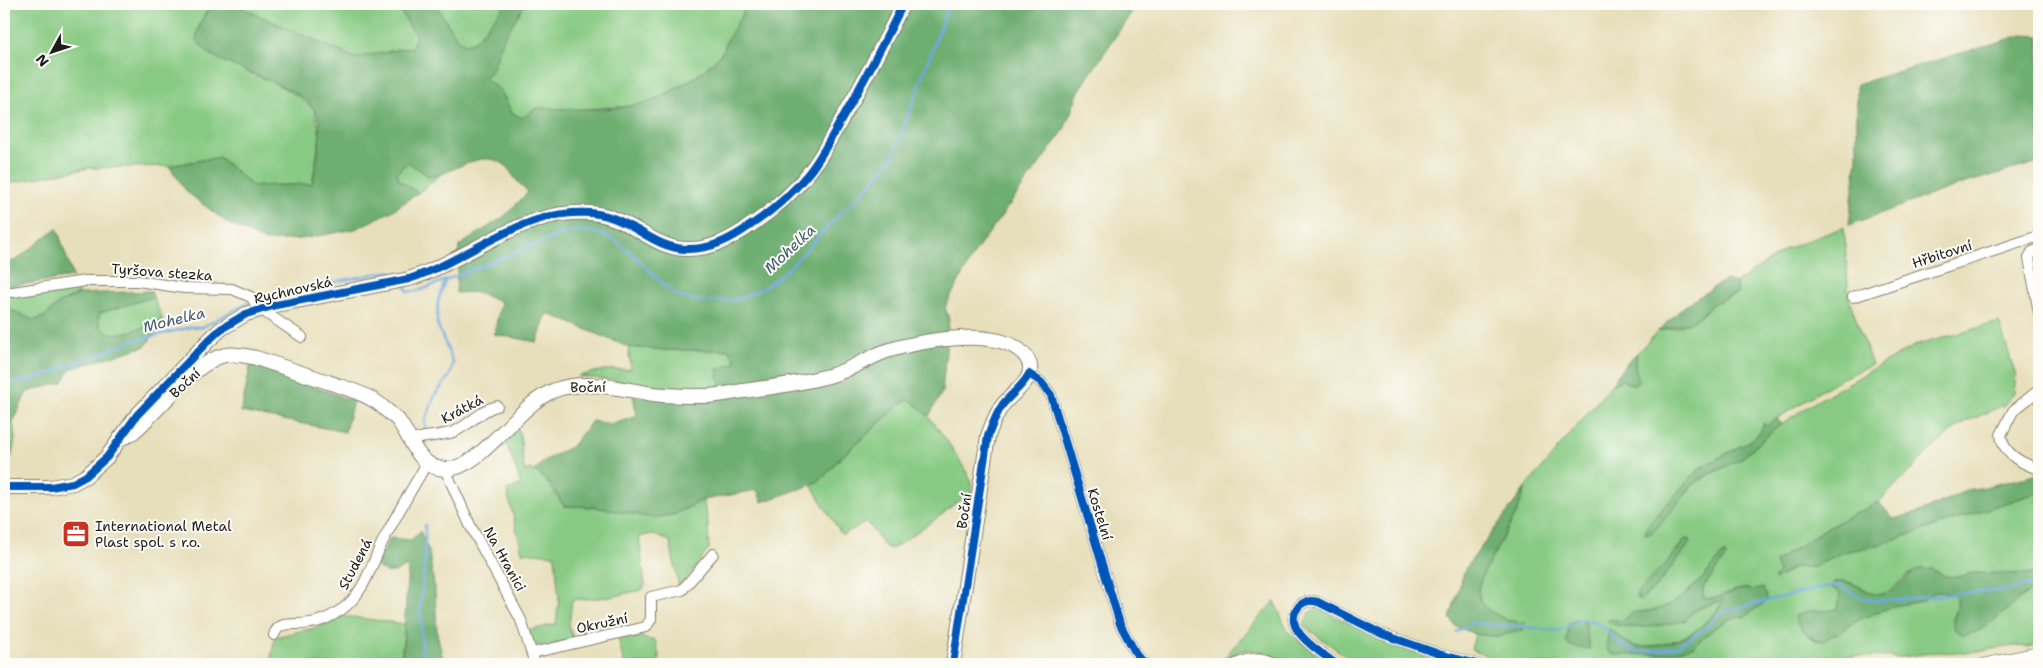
<svg xmlns="http://www.w3.org/2000/svg" width="2043" height="668" font-family="'Shantell Sans',sans-serif">
<style>
.green{fill:#88ca83;stroke:#527350;fill-rule:evenodd}
.forest{fill:#6eae71;stroke:#456546}
.lines{fill:none;stroke-linecap:round;stroke-linejoin:round}
.stream{stroke:#70a8df;stroke-width:2.5}
.street-casing{stroke:#827e6c;stroke-width:12}
.secondary-casing{stroke:#827e6c;stroke-width:16}
.street{stroke:#fff;stroke-width:10}
.secondary{stroke:#fff;stroke-width:14}
.cycleway-casing{stroke:#fdfcf7;stroke-width:11}
.cycleway{stroke:#0057b8;stroke-width:8}
.labels{text-anchor:middle;stroke-width:4;stroke-linejoin:round;paint-order:stroke}
.street-label{font-size:14px;fill:#1c1c1c;stroke:#fdfcf7}
.poi-label{font-size:14px;fill:#1c1c1c;stroke:#fdfcf7;text-anchor:start}
.water-label{font-size:15px;font-style:italic;fill:#425b74;stroke:#fdfcf7}
</style>
<rect width="100%" height="100%" fill="#fdfcf7"/>
<filter id="ink" filterUnits="userSpaceOnUse"><feTurbulence type="fractalNoise" baseFrequency=".02" numOctaves="2"/><feDisplacementMap in="SourceGraphic" scale="10" xChannelSelector="R" yChannelSelector="G"/><feConvolveMatrix kernelMatrix="1 2 1 2 8 2 1 2 1" color-interpolation-filters="sRGB"/></filter>
<filter id="wash" filterUnits="userSpaceOnUse"><feTurbulence type="fractalNoise" baseFrequency=".0096" numOctaves="4" result="noise"/><feDisplacementMap in="SourceGraphic" scale="20" xChannelSelector="R" yChannelSelector="G"/><feGaussianBlur stdDeviation="1.12" result="paint"/><feColorMatrix in="noise" values="0 0 0 0 0 0 0 0 0 0 0 0 0 0 0 0 0 1.4 0 .05"/><feComposite in="paint" operator="in"/></filter>
<g filter="url(#wash)">
<rect width="100%" height="100%" fill="#e7dfbb"/>
<g class="green">
<path d="M4 4H213C202 15 199 25 196 40L209 53 242 69 273 82 298 96 314 109 320 135 312 184 253 186 219 157 169 166 89 168 4 184Z"/>
<polygon points="233,4 396,4 416,36 412,47 355,58"/>
<polygon points="435,4 506,4 475,41 466,44 458,40"/>
<polygon points="525,4 747,4 736,27 726,42 724,50 716,59 695,77 666,94 644,103 630,106 567,110 544,108 522,118 512,113 501,91 484,78 492,71 504,37"/>
<polygon points="408,162 430,177 440,175 418,193 399,180 397,172"/>
<path d="M1844 227 1849 299 1872 365 1836 381 1767 425 1750 441 1700 468 1649 523V534L1696 482 1725 467 1764 439 1775 428 1815 402 1914 346 1999 322 2016 376 2014 393 2004 405 1959 425 1934 447 1879 502 1828 527 1775 562 1781 577 1795 567H1814L1843 552 1871 547 2039 492V574L1973 573 1958 577 1945 576 1932 569 1909 574 1887 593 1876 595 1852 583 1843 581 1833 583 1832 588 1837 590 1840 594 1837 608 1832 611H1808L1796 616C1796 628 1807 635 1817 641L1840 633 1860 619 1893 606 1922 601 1932 593 1941 592 1955 595C1960 604 1956 612 1952 621L2002 614 2018 600 2039 586V644L2029 647 2014 646 1964 653 1937 652 1901 657 1770 655 1650 664H1568L1554 663 1550 664H1512L1471 650 1475 634C1499 637 1505 639 1524 622L1509 621 1488 610 1480 600 1478 591 1482 576 1517 512 1526 487 1611 385 1622 380 1629 385 1637 353 1658 331 1679 327 1700 316 1714 303 1738 293 1736 283 1786 249ZM1689 539V543L1656 587 1636 597 1640 589 1667 562 1684 540ZM1724 553 1726 557C1717 567 1705 580 1702 593L1705 599C1720 598 1731 590 1742 589 1751 588 1753 592 1763 588L1746 616 1728 619 1713 629 1693 647 1610 653 1609 630C1618 635 1628 646 1639 647 1649 649 1679 640 1688 635 1699 630 1719 611 1723 600 1682 612 1657 640 1611 619L1622 621 1631 613 1655 610 1668 606 1683 596 1704 577Z"/>
<polygon points="77,287 79,294 59,303 44,317 33,320 9,309 4,309 4,296"/>
<path d="M153 297 163 320C148 325 112 343 101 327 98 322 98 318 100 313Z"/>
<polygon points="628,347 665,350 730,350 736,362 722,390 666,388 578,376 604,370 631,369"/>
<path d="M909 400C925 405 961 460 969 477 971 482 972 488 972 493 964 499 949 506 944 513L892 549 885 547 867 522 842 535 811 485 822 478 839 459 902 403Z"/>
<polygon points="13,422 15,439 12,456 4,453 4,424"/>
<path d="M517 426C523 441 521 456 525 471L530 469C548 475 552 493 564 506L594 507 633 513 673 515 703 500 708 522 709 549 679 588 670 541 651 534 639 537 645 585 642 590 610 597 572 600 569 625 573 639 544 647 534 644 527 631 556 624 559 600 555 555 522 552 507 491 521 484 507 445 497 449 499 442Z"/>
<polygon points="1274,601 1288,632 1329,664 1284,664 1266,653 1252,650 1239,651 1221,661"/>
<polygon points="1317,608 1378,637 1425,653 1423,660 1429,662 1432,655 1461,664 1357,664 1309,630 1304,624 1310,612"/>
<polygon points="343,616 405,624 400,664 270,664 275,637 318,627"/>
<polygon points="637,634 648,640 655,640 660,660 649,664 624,664 618,638"/>
</g>
<g class="forest">
<path d="M213 4H233L355 58 412 47 416 36 396 4H435L458 40 466 44 475 41 506 4H525L504 37 492 71 484 77 501 91 512 113 522 118 536 108C571 108 609 113 643 103 658 99 671 91 685 83 699 75 714 65 723 51 725 48 725 44 727 41 734 28 741 17 747 4H1137L1079 91 1064 130 975 252 945 307 949 319 942 392 929 416 913 402 908 400 902 403 839 459 822 479 811 485 762 502 757 490 703 500 673 515 653 518 594 507 564 506 551 485 535 470 544 461 572 446 592 421 613 424 637 416 633 396 723 397 717 370 736 362 730 350H665L628 347 547 313 537 342 494 334 501 302 476 292 456 293 459 246 505 216 528 192C522 186 516 181 512 174 509 171 508 167 505 165 480 147 454 174 430 177L408 162 397 172 399 180 418 193 392 211 355 229 301 239 266 241 229 224 187 192 169 166 219 157 253 186 312 184C316 166 326 126 314 109 296 84 236 72 209 53 204 50 200 44 196 40 199 25 203 15 213 4Z"/>
<polygon points="2022,35 2039,36 2039,162 1955,186 1849,225 1857,158 1857,84"/>
<polygon points="57,228 73,277 4,287 4,264 16,260"/>
<polygon points="1725,280 1736,283 1738,293 1714,303 1700,316 1688,323 1658,331 1686,305"/>
<path d="M151 291 153 297 100 313C98 318 98 322 101 327 112 343 148 325 163 320L146 346 70 369 63 382 27 392 13 422 4 424V309H9L33 320 44 317 59 303 79 294Z"/>
<polygon points="1637,353 1635,366 1639,381 1634,385 1621,380 1611,385 1627,362"/>
<polygon points="251,363 353,401 345,432 241,412"/>
<polygon points="1777,418 1781,424 1741,459 1707,475 1691,486 1671,512 1653,532 1645,534 1645,532 1649,523 1700,468 1750,441 1760,432 1764,423 1767,425"/>
<polygon points="2039,474 2039,492 1871,547 1843,552 1814,567 1795,567 1774,580 1774,577 1778,573 1775,562 1828,527 1879,502 1893,519 1920,512 1967,490 1985,487"/>
<polygon points="1526,487 1517,512 1482,576 1478,591 1480,600 1488,610 1509,621 1525,622 1523,631 1514,631 1499,637 1475,634 1455,626 1450,618 1465,569"/>
<path d="M420 531 429 552 435 591 437 633 444 664H400L403 649 408 566C392 572 392 577 376 566L390 538 411 540Z"/>
<polygon points="1686,539 1689,539 1690,543 1656,587 1641,599 1638,599 1637,593 1640,589 1667,562"/>
<path d="M1724 553 1726 557 1703 588V597C1715 604 1730 590 1743 589 1751 589 1755 591 1763 588L1767 598 1765 602 1746 616 1728 620 1713 629 1693 647 1661 654 1617 655 1610 653 1606 648 1609 629C1618 635 1628 646 1639 647 1649 649 1678 641 1688 636 1698 630 1720 610 1723 600 1708 604 1694 608 1685 621 1664 625 1625 633 1607 621L1611 619 1622 621 1631 613 1655 610 1667 606 1683 596 1704 577Z"/>
<path d="M1918 569H1932L1945 576 1958 577 1973 573 2039 574V586C2012 599 1994 630 1963 636L1953 628C1952 616 1962 606 1955 595L1941 592 1932 593 1922 601 1893 606 1860 619 1823 641C1811 640 1803 632 1796 622V616C1808 606 1824 615 1837 608L1840 594 1837 590 1832 588 1833 583C1858 577 1868 600 1886 593 1896 590 1907 575 1918 569Z"/>
<polygon points="1576,620 1586,622 1586,631 1590,649 1574,647 1566,643 1569,623"/>
</g>
<g class="lines">
<g class="stream">
<path d="M404 285 408 292 421 290 566 232C621 223 639 268 677 295 686 300 704 302 714 301 722 301 730 301 737 299 779 287 805 250 833 221 854 199 875 182 893 157L949 4"/>
<polyline points="256,299 282,292 390,271 399,276"/>
<polyline points="4,383 29,381 133,341 191,327 203,327 251,301"/>
<polyline points="4,393 8,384"/>
<polyline points="4,423 5,429 4,438"/>
<polyline points="425,433 425,421 435,395 450,375 453,363 437,323 438,301 445,281"/>
<polyline points="1456,632 1472,623 1518,626 1558,631 1580,620 1589,620 1603,626 1619,644 1637,652 1656,651 1678,646 1706,628 1719,614 1732,609 1824,587 1839,585 1860,597 1877,601 2014,589 2039,582"/>
<polyline points="423,664 420,609 425,557 425,525"/>
</g>
</g>
</g>
<g filter="url(#ink)">
<g class="lines">
<defs>
<g id="street">
<polyline points="2039,249 2032,252 2029,258 2039,313"/>
<polyline points="4,292 13,292 85,281 138,281 184,288 232,289 251,297 260,309 302,337"/>
<polyline points="1853,297 2039,236"/>
<polyline points="1029,374 1041,382 1051,395 1120,624 1135,652 1145,664"/>
<path d="M2039 390 2013 411 2001 435C2003 454 2023 464 2039 469"/>
<path d="M410 441C424 435 439 437 453 432 469 426 480 410 497 406"/>
<polyline points="445,469 470,525 521,620 535,664"/>
<path d="M274 635C279 619 296 626 310 623 320 622 332 616 341 610 364 594 371 566 382 543 396 515 412 489 427 463"/>
<polyline points="532,653 646,627 651,619 651,597 682,590 713,554"/>
<path d="M1236 664C1251 657 1262 656 1276 664"/>
<path d="M1336 664C1322 653 1282 630 1297 609 1302 601 1310 600 1318 602L1382 634 1439 654 1477 664"/>
<polyline points="1983,664 2039,652"/>
</g>
<g id="secondary">
<path d="M120 438C132 436 140 426 148 418 168 399 198 361 225 355 236 353 246 356 256 358 280 366 304 374 328 382 347 389 369 394 384 408 388 412 394 416 398 420 412 439 418 468 445 469 482 470 517 404 555 390 588 379 620 389 653 394 670 396 688 396 706 396 718 396 731 393 743 391 773 387 803 383 832 375 850 370 866 359 884 352 916 341 1007 323 1028 360 1038 379 1011 393 1002 406 995 415 992 425 988 436L953 664"/>
<path d="M4 487H51L73 483 86 476 107 457 137 415 209 340 221 329 246 314 276 305 409 279C465 261 513 217 572 213 586 212 601 213 613 218 638 227 658 248 685 249 711 250 731 239 751 225 772 211 791 195 807 175 820 160 829 141 839 124 862 85 883 45 903 4"/>
</g>
</defs>
<use href="#street" class="street-casing"/>
<use href="#secondary" class="secondary-casing"/>
<use href="#street" class="street"/>
<use href="#secondary" class="secondary"/>
<defs>
<g id="cycleway">
<path d="M4 487H51L73 483 86 476 107 457 137 415 209 340 221 329 246 314 276 305 409 279C465 261 513 217 572 213 586 212 601 213 613 218 638 227 658 248 685 249 711 250 731 239 751 225 772 211 791 195 807 175 820 160 829 141 839 124 862 85 883 45 903 4"/>
<path d="M953 664 988 436C992 425 996 414 1003 404 1012 393 1023 386 1029 374L1041 382 1051 395 1120 624 1135 652 1145 664"/>
<path d="M1336 664C1322 653 1282 630 1297 609 1302 601 1310 600 1318 602L1382 634 1439 654 1477 664"/>
</g>
</defs>
<use href="#cycleway" class="cycleway-casing"/>
<use href="#cycleway" class="cycleway"/>
</g>
</g>
<defs>
<symbol id="office-square" viewBox="-11 -11 22 22"><rect x="-9" y="-9" width="18" height="18" rx="4" fill="#c8321e" stroke="#fdfcf7"/><path d="M-6-3h4V-5.5h4V-3h4V5H-6ZM-1-4.5V-3h2v-1.5ZM-6 0V1H6V0Z" fill="#fff"/></symbol>
</defs>
<g fill-rule="evenodd">
<use href="#office-square" x="60" y="518" width="32" height="32"/>
</g>
<g class="labels">
<g class="street-label">
<text transform="translate(1942 254) rotate(-18)" y="5">Hřbitovní</text>
<text transform="translate(162 272) rotate(4)" y="5">Tyršova stezka</text>
<text transform="translate(293 290) rotate(-13)" y="5">Rychnovská</text>
<text transform="translate(185 383) rotate(-43)" y="5">Boční</text>
<text transform="translate(588 387) rotate(-1)" y="5">Boční</text>
<text transform="translate(462 409) rotate(-28)" y="5">Krátká</text>
<text transform="translate(964 511) rotate(-81)" y="5">Boční</text>
<text transform="translate(1100 514) rotate(73)" y="5">Kostelní</text>
<text transform="translate(505 559) rotate(61)" y="5">Na Hranici</text>
<text transform="translate(355 564) rotate(-62)" y="5">Studená</text>
<text transform="translate(602 623) rotate(-12)" y="5">Okružní</text>
</g>
<g class="poi-label">
<text x="95" y="531">International Metal<tspan x="95" dy="16">Plast spol. s r.o.</tspan></text>
</g>
<g class="water-label">
<text transform="translate(790 249) rotate(-43)" y="5">Mohelka</text>
<text transform="translate(174 320) rotate(-14)" y="5">Mohelka</text>
</g>
</g>
<rect width="2043" height="668" fill="none" stroke="#fdfcf7" stroke-width="20"/>
<g transform="translate(52 52) rotate(230)" stroke="#fdfcf7" stroke-width="4" paint-order="stroke">
<path d="M0-4L9 19L0 12L-9 19Z" fill="#1c1c1c"/>
<text y="-8" font-size="14" font-weight="bold" text-anchor="middle" fill="#1c1c1c">N</text>
</g>
</svg>
